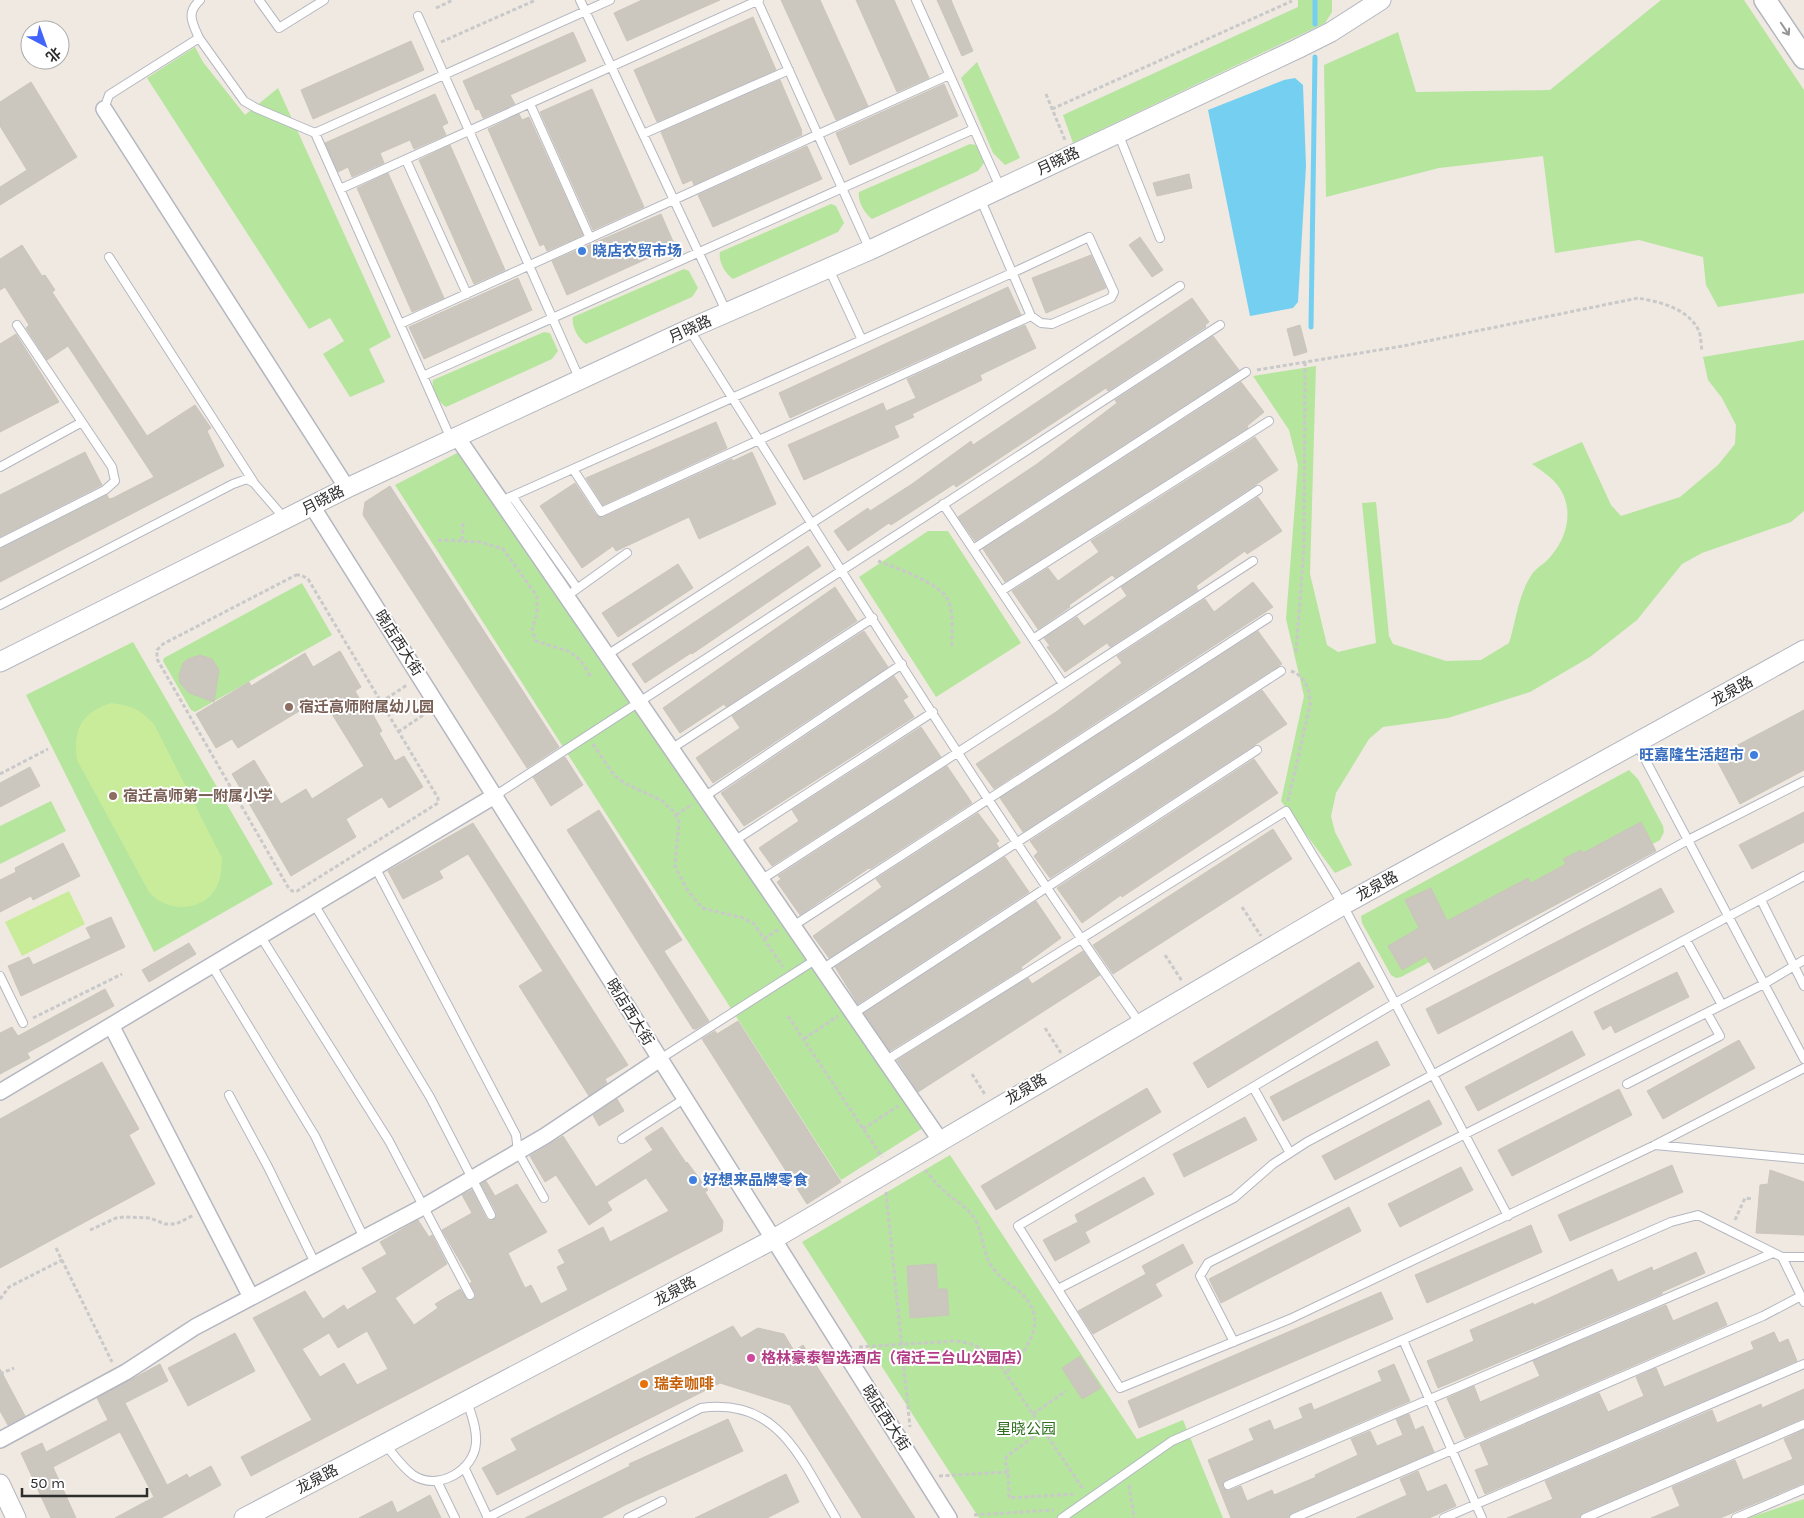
<svg xmlns="http://www.w3.org/2000/svg" width="1804" height="1518" viewBox="0 0 1804 1518" font-family="Karla,'Noto Sans SC',sans-serif">
	<rect width="100%" height="100%" fill="#efe9e1"/>
	<path fill="#b6e59e" d="M1298,0H1332V12L1325,23L1073,143L1063,115L1298,7Z
		M1661,0H1744L1804,90V293L1718,307L1706,285L1703,257L1639,240L1555,253L1543,156L1439,168L1326,197L1324,65L1398,32L1416,92L1550,90Z
		M195,47L203,62L245,115L278,88L391,337L369,349L385,382L350,397L323,354L344,341L330,318L309,329L147,78Z
		M977,62L1020,158L1005,165L993,153L961,78Z
		M970,144L976,145L984,163L978,171L872,219C865,214 857,201 859,192Z
		M831,204L836,206L844,223L838,232L733,279C725,274 718,261 720,252Z
		M684,269L689,271L698,288L692,297L586,344C578,339 571,326 573,317Z
		M544,332L550,333L558,351L552,359L446,407C438,402 431,389 433,380Z
		M1804,340V511L1791,522L1702,553L1682,564L1637,620L1590,657L1530,692L1448,718L1383,727L1369,739L1336,793L1331,816L1335,832L1352,865L1335,873L1281,801L1304,696L1286,619L1298,465L1289,430L1253,376L1316,366L1310,574L1327,645L1338,652L1376,643L1362,503L1376,502L1389,636L1393,644L1446,661L1481,660L1509,643C1516,621 1518,595 1532,574C1537,567 1546,563 1551,556C1570,534 1575,502 1553,480C1547,474 1539,469 1532,464L1582,442L1611,505L1621,516L1680,497L1718,465L1735,444L1736,425L1722,398L1708,380L1703,357Z
		M461,451L923,1128L841,1180L395,485Z
		M928,531H948L1021,643L936,697L859,577Z
		M302,583L332,635L195,712L191,710L163,661L164,658Z
		M133,642L273,884L154,952L26,695Z
		M1629,770L1638,779L1663,826L1664,832L1660,840L1401,977L1396,978L1391,975L1362,923L1361,916Z
		M51,801L66,831L0,864V826Z
		M950,1155L1137,1439L1183,1420L1223,1518H979L802,1242Z
		M1804,1499V1518H1748Z"/>
	<path fill="#c9ec9a" d="M111,703C131,705 141,710 154,724L222,858C222,869 221,879 216,888C202,913 166,912 149,892L77,760C73,729 81,713 111,703Z
		M69,891L85,924L22,956L5,922Z"/>
	<path fill="#75cff0" d="M1295,78L1303,85L1306,166L1298,302L1293,308L1250,316L1208,110L1284,80Z"/>
	<g fill="none" stroke-linecap="round" stroke-linejoin="round">
		<path stroke="#75cff0" stroke-width="5" d="M1315,24V0
			M1311,327L1315,57"/>
	</g>
	<path fill="#cbc7bf" stroke="#cbc5ba" fill-rule="evenodd" d="M642,0H720L627,41L614,13Z
		M781,0H820L868,106L836,120Z
		M856,0H894L929,78L897,92Z
		M937,0H951L973,51L962,56Z
		M753,17L776,70L657,122L634,70Z
		M573,32L586,61L510,95L515,104L483,118L479,109L476,110L463,81Z
		M411,41L424,70L313,119L301,90Z
		M780,80L802,131H801L802,135L694,185L692,180L683,184L661,132Z
		M31,82L77,157L0,205V187L27,170L0,126V102Z
		M944,84L958,116L850,165L836,133Z
		M592,89L644,207L593,230L540,112Z
		M435,94L448,123L442,126L446,135L414,149L410,140L380,153L384,163L352,177L348,167L338,172L325,143Z
		M519,114L522,120L529,117L583,235L547,251L544,244L540,246L488,129Z
		M450,145L505,270L474,284L419,160Z
		M807,146L822,179L713,227L698,195Z
		M388,173L444,298L412,312L357,188Z
		M1189,174L1192,188L1157,196L1153,183Z
		M661,214L675,246L567,295L552,261Z
		M1140,237L1163,270L1152,277L1129,245Z
		M22,245L42,276L45,275L55,290L52,292L147,436L195,405L211,428L207,431L224,466L0,582V549L107,495L109,499L113,498L154,477L68,346L47,360L26,328L29,325L5,287L0,290V259Z
		M1091,255L1106,288L1046,313L1032,278Z
		M518,278L532,310L424,359L409,327Z
		M1008,287L1021,315L790,418L779,393Z
		M1192,298L1209,322L1205,325L1206,327L1108,391L1106,388L956,487L954,484L891,525L889,523L848,551L834,531L868,508L870,511L912,484L971,441L973,445Z
		M1025,325L1036,348L980,375L982,380L912,414L914,417L894,426L899,437L804,480L788,445L883,403L886,411L916,398L907,379Z
		M1300,325L1307,352L1294,356L1287,329Z
		M16,334L59,402L0,432V344Z
		M1213,336L1239,370L975,541L958,517L1037,464L1117,403L1115,400Z
		M1241,382L1264,412L1247,426L1248,428L1005,582L983,549Z
		M716,422L727,448L603,505L586,478Z
		M1255,437L1278,470L1115,578L1112,575L1069,605L1070,607L1038,629L1012,591L1048,568L1058,581L1099,552L1091,541Z
		M85,452L102,485L0,537V495Z
		M752,452L776,504L699,539L689,517L616,551L613,546L582,568L540,506L575,483L596,515L603,517L732,459L733,461Z
		M390,486L559,747L527,768L363,515L365,502Z
		M1258,497L1282,531L1247,554L1245,551L1196,586L1198,590L1110,647L1107,643L1065,672L1047,647L1050,646L1044,638L1077,617L1084,626L1127,596L1121,587Z
		M808,546L821,566L692,654L691,653L645,683L632,664Z
		M678,564L693,588L618,637L602,613Z
		M1253,582L1273,607L994,789L976,764L1056,712L1122,663L1117,656L1205,599L1214,612Z
		M835,587L857,621L726,707L724,704L680,733L663,708Z
		M864,631L888,667L713,783L696,758L740,728L732,716Z
		M1258,631L1282,664L1023,832L1000,798Z
		M340,651L361,687L355,691L369,715L372,713L382,731L379,733L395,761L404,756L423,787L389,808L382,797L346,819L356,837L291,876L232,774L254,760L281,804L306,789L312,799L364,766L327,706L316,712L311,704L238,748L232,739L216,748L196,714L249,682L251,686L305,653L313,667Z
		M200,655L212,659L219,670L214,702L189,693L180,683L179,676L183,663L188,659Z
		M894,676L908,697L903,700L914,717L744,826L721,793Z
		M1262,690L1287,724L1050,878L1034,856L1038,852L1030,841Z
		M1804,710V770L1740,804L1715,757Z
		M921,727L941,757L772,866L759,848L799,821L792,810Z
		M565,757L583,785L551,806L533,777Z
		M1254,759L1278,793L1122,897L1121,895L1082,923L1057,888Z
		M947,766L972,803L870,869L869,868L800,915L777,882L781,879L778,876Z
		M30,767L40,786L0,807V783Z
		M599,810L682,940L664,951L709,1021L696,1029H693L567,830Z
		M1804,812V842L1752,869L1739,845Z
		M978,813L999,841L996,843L999,848L829,958L813,936L882,887L876,879Z
		M1641,822L1656,851L1434,970L1426,956L1402,970L1388,946L1419,928L1405,900L1431,888L1447,921L1528,878L1531,883L1566,864L1563,859L1581,850L1583,853Z
		M473,823L628,1065L605,1079L607,1083L589,1096L519,986L543,971L468,854L439,871L443,878L403,899L388,871Z
		M1273,829L1292,859L1113,974L1093,945Z
		M63,843L80,876L33,900L31,896L0,912V880L16,872L15,868Z
		M1005,857L1029,892L858,1004L835,967Z
		M1661,888L1674,912L1438,1034L1426,1009Z
		M1036,901L1061,938L1021,967L1022,969L890,1051L864,1013Z
		M111,917L125,947L21,996L8,966L29,957L33,965L91,938L86,928Z
		M189,943L196,954L149,982L142,970Z
		M1083,951L1100,975L918,1092L897,1060L1028,978L1032,984Z
		M1359,962L1374,987L1208,1088L1193,1063Z
		M1677,972L1689,997L1615,1033L1611,1025L1603,1030L1594,1012Z
		M105,989L114,1006L27,1053L30,1058L0,1074V1033L12,1027L18,1036Z
		M738,1021L841,1182L807,1204L702,1039L715,1031L717,1034Z
		M1572,1031L1585,1055L1478,1111L1465,1087Z
		M1739,1040L1755,1068L1663,1119L1647,1091Z
		M1377,1041L1390,1065L1283,1121L1270,1097Z
		M102,1062L139,1129L129,1135L155,1184L0,1268V1119Z
		M1147,1088L1161,1112L996,1210L981,1186Z
		M1619,1089L1632,1115L1512,1176L1498,1150Z
		M617,1099L624,1111L599,1126L593,1115Z
		M1429,1100L1442,1124L1335,1180L1322,1156Z
		M1245,1117L1257,1140L1184,1177L1173,1154Z
		M662,1127L686,1163L687,1162L708,1190L705,1192L723,1221L722,1231L251,1476L241,1457L312,1420L253,1318L305,1291L323,1319L344,1305L347,1310L377,1292L362,1268L387,1254L380,1242L418,1220L429,1237L432,1235L447,1264L395,1298L414,1325L438,1308L435,1304L460,1289L467,1299L473,1300L476,1295L470,1283L472,1282L442,1230L472,1213L462,1195L472,1190L486,1218L490,1221L495,1218L496,1212L481,1184L486,1181L495,1196L517,1184L547,1232L508,1253L525,1288L531,1285L541,1304L568,1290L557,1267L565,1263L558,1250L603,1227L610,1242L669,1211L646,1178L607,1202L612,1210L589,1225L556,1175L545,1182L530,1156L563,1136L596,1187L653,1150L645,1138ZM367,1331L388,1369L357,1385L344,1363L320,1377L302,1349L329,1333L338,1348Z
		M1672,1165L1683,1192L1570,1241L1558,1215Z
		M1461,1167L1473,1190L1400,1227L1388,1204Z
		M1770,1170L1804,1182V1235L1756,1233L1760,1185L1768,1184Z
		M1144,1177L1154,1194L1085,1232L1090,1242L1055,1261L1043,1240L1078,1222L1075,1215Z
		M1349,1207L1361,1231L1221,1303L1209,1279Z
		M1531,1225L1542,1252L1427,1303L1415,1275Z
		M1183,1244L1193,1263L1155,1284L1162,1296L1093,1334L1078,1311L1146,1274L1142,1266Z
		M1696,1252L1705,1273L1662,1292V1294L1438,1388L1427,1361L1474,1341L1470,1330L1533,1303L1534,1305L1612,1269L1618,1282L1652,1267L1653,1271Z
		M936,1264L938,1289H947L949,1315L910,1318L907,1266Z
		M1381,1292L1393,1319L1139,1428L1128,1401Z
		M1717,1302L1727,1325L1465,1438L1447,1398L1474,1386L1480,1402L1540,1376L1533,1361L1666,1305L1673,1321Z
		M733,1326L741,1338L758,1328L784,1334L794,1351L803,1345L915,1518H862L790,1405L720,1383L497,1495L482,1468L517,1450L511,1439Z
		M1774,1332L1779,1343L1788,1339L1797,1361L1485,1494L1475,1470L1489,1465L1480,1444L1599,1393L1608,1412L1644,1396L1636,1377L1656,1368L1664,1387L1754,1349L1751,1342Z
		M235,1333L255,1371L188,1406L168,1368Z
		M1080,1356L1101,1388L1082,1399L1062,1368Z
		M160,1364L168,1381L125,1403L167,1485L187,1474L189,1478L211,1466L221,1485L161,1518H115L154,1497L120,1432L53,1467L76,1518H51L21,1453L42,1443L46,1452L108,1420L97,1398Z
		M1394,1364L1410,1401L1226,1480L1223,1484V1488L1228,1491L1241,1486L1247,1501L1272,1490L1274,1495L1316,1477L1315,1475L1358,1455L1351,1439L1370,1431L1377,1446L1403,1435L1396,1419L1409,1414L1415,1430L1423,1426L1434,1452L1292,1513L1288,1518H1231L1208,1460L1254,1440L1249,1429L1270,1420L1274,1430L1303,1418L1299,1408L1311,1403L1314,1410L1382,1381L1378,1371Z
		M0,1369L25,1416L8,1425L0,1411Z
		M1804,1389V1418L1583,1513L1579,1518H1507L1553,1499L1545,1481L1712,1410L1717,1423L1761,1404L1762,1408Z
		M728,1419L743,1451L625,1505L601,1518H525L630,1466L629,1464Z
		M1804,1430V1483L1720,1518H1651L1680,1506L1672,1487L1735,1460L1743,1480L1793,1459L1784,1439Z
		M1418,1471L1427,1492L1446,1484L1456,1506L1429,1518H1356L1407,1495L1400,1479Z
		M786,1474L799,1502L767,1518H695Z
		M430,1495L441,1518H359L392,1501L397,1513Z"/>
	<g fill="none" stroke-linecap="round" stroke-linejoin="round">
		<defs>
			<path id="service" d="M259,0L279,28L324,0
				M580,0L727,313
				M757,0L870,250
				M916,0L1000,187
				M418,16L580,380
				M199,38L244,101L256,108L315,133
				M530,104L590,238
				M104,109L109,95L199,38C192,22 186,13 200,0
				M1118,133L1160,238
				M643,134L789,70
				M406,160L467,294
				M340,189L759,0
				M109,257L253,481
				M829,269L862,340
				M400,324L949,75
				M689,329C836,562 981,797 1139,1022
				M423,376L974,129
				M451,439L315,133L610,0
				M0,467L82,422
				M573,469L601,512L1031,316
				M512,496L577,588
				M501,501L1012,273L1089,237L1114,292L1111,298L1052,324L1041,323L1031,316L980,198
				M943,504L1063,684
				M0,543L105,490L115,481L112,467L17,325
				M973,549L1246,372
				M574,591L627,553
				M1001,591L1269,421
				M0,605L233,484L247,479L254,483L285,519
				M1033,639L1258,490
				M607,655L1180,286
				M1637,744L1804,1059
				M671,749L873,618
				M1804,781L1688,840L1395,1003L1018,1226L1120,1388L1290,1319L1655,1145L1804,1068
				M496,795L1220,325
				M704,797L902,664
				M734,841L933,712
				M375,867L516,1135L518,1152L544,1198
				M761,880L1253,561
				M1761,900L1804,986
				M314,904L430,1097L491,1215
				M793,926L1268,618
				M261,937L389,1141L470,1295
				M1686,940L1722,1005
				M212,966L315,1136L364,1238
				M822,969L1281,671
				M0,976L23,1023
				M853,1014L1257,750
				M660,1059L815,960
				M885,1061L1286,811L1343,905L1508,1216
				M1627,1084L1720,1036L1707,1013
				M1253,1087L1290,1153
				M229,1095L268,1167L315,1263
				M622,1139L684,1099
				M1655,1145L1804,1159
				M1782,1257L1804,1302
				M1058,1289L1234,1198L1273,1164L1307,1142L1804,876
				M1403,1340L1482,1518
				M1234,1342L1200,1276L1208,1263L1764,984L1804,960
				M385,1444C394,1455 402,1467 413,1475C438,1492 475,1470 476,1442C477,1428 471,1414 467,1401
				M464,1467L488,1518
				M437,1481L455,1518
				M1228,1485L1773,1253
				M487,1518L701,1408C780,1397 802,1462 836,1518
				M628,1518L662,1501
				M1062,1518L1172,1441L1671,1222L1698,1215L1782,1257H1804
				M1294,1518L1763,1316L1801,1296
				M1444,1518L1804,1364
				M1585,1518L1804,1424
				M1736,1518L1804,1489"/>
			<path id="minor" d="M104,109L347,488
				M457,437L940,1140
				M312,506C526,842 735,1182 949,1518
				M112,1027L251,1297
				M0,1092L496,795
				M0,1440L126,1372L195,1327L423,1207L545,1136L660,1059"/>
			<path id="tertiary" d="M0,662L347,488L689,329L870,250L1297,49L1331,32L1381,0
				M0,1484L16,1518
				M244,1518L772,1240L1343,905L1804,650"/>
			<path id="secondary" d="M1765,0L1804,58"/>
		</defs>
		<use href="#service" stroke="#b4b7c1" stroke-width="10"/>
		<use href="#minor" stroke="#b4b7c1" stroke-width="18"/>
		<use href="#tertiary" stroke="#b4b7c1" stroke-width="21"/>
		<use href="#secondary" stroke="#b4b7c1" stroke-width="24"/>
		<path stroke="#c9c9c9" stroke-width="3" stroke-dasharray="4 2.5" stroke-linecap="butt" d="M436,8L453,0
			M441,42L536,0
			M1046,94L1065,140
			M1052,109L1292,1
			M1257,370L1403,346L1638,298C1660,302 1688,308 1699,331C1701,336 1701,345 1702,351
			M438,540L480,542L503,549L537,596V613L532,630L536,641C566,652 576,647 591,678
			M462,540L463,523
			M878,561C894,567 942,584 948,600C954,613 951,634 952,647
			M296,575H301L308,579L438,798V803L297,891H292L288,887L157,659V650L163,644Z
			M1296,652L1304,547L1305,362
			M381,702L407,685
			M398,732L425,714
			M593,744L613,774L624,783L661,800L673,811L679,821L675,866L688,891L702,908L743,918L754,924L783,967
			M0,774L48,749
			M1288,801L1310,706C1310,691 1307,677 1291,671
			M676,815L693,804
			M1242,907L1261,936
			M764,939L779,929
			M1165,955L1182,981
			M788,1016L882,1157
			M33,1018L122,974
			M1045,1028L1061,1053
			M804,1039L838,1016
			M972,1074L986,1096
			M863,1129L898,1106
			M925,1170C931,1176 936,1184 943,1190C952,1199 965,1205 972,1215C984,1230 981,1252 993,1268C1001,1280 1015,1286 1024,1296C1049,1324 1025,1351 1006,1373
			M886,1192L910,1427
			M1735,1220L1745,1198L1753,1199
			M90,1230L116,1218L124,1217L150,1218L165,1224H176L194,1215
			M56,1248L112,1362
			M0,1299L9,1287L62,1260
			M859,1347L955,1341C977,1343 984,1350 1000,1365L1083,1489
			M0,1374L14,1368
			M1033,1414L1066,1391
			M1008,1472L1005,1461L1007,1456L1043,1430
			M939,1476L1008,1472L1009,1498L1076,1494
			M1129,1485L1134,1518
			M974,1515L1054,1510"/>
		<use href="#service" stroke="#fff" stroke-width="8"/>
		<use href="#minor" stroke="#fff" stroke-width="15"/>
		<use href="#tertiary" stroke="#fff" stroke-width="19"/>
		<use href="#secondary" stroke="#fff" stroke-width="21"/>
	</g>
	<defs><path id="oneway-shaft" d="M-6 0H5M1.5-3L5.5 0L1.5 3" fill="none" stroke-width="1.6" stroke-linecap="round" stroke-linejoin="round" transform="scale(1.25)"/></defs>
	<use stroke="#969696" href="#oneway-shaft" transform="translate(1785 29) rotate(56)"/>
	<g fill="#3f7fe0" stroke="#fff" stroke-width="2">
		<circle cx="582" cy="251" r="5"/>
		<circle cx="1754" cy="755" r="5"/>
		<circle cx="693" cy="1180" r="5"/>
	</g>
	<g fill="#8d6e63" stroke="#fff" stroke-width="2">
		<circle cx="289" cy="707" r="5"/>
		<circle cx="113" cy="796" r="5"/>
	</g>
	<circle fill="#d1479c" stroke="#fff" stroke-width="2" cx="751" cy="1358" r="5"/>
	<circle fill="#e8710a" stroke="#fff" stroke-width="2" cx="644" cy="1384" r="5"/>
	<g text-anchor="middle" dominant-baseline="central" stroke-width="4" stroke-linejoin="round" paint-order="stroke">
		<g font-size="15" fill="#2e2e2e" stroke="#fff">
			<text transform="translate(1058 161) rotate(-25)">月晓路</text>
			<text transform="translate(690 329) rotate(-24)">月晓路</text>
			<text transform="translate(323 500) rotate(-27)">月晓路</text>
			<text transform="translate(399 643) rotate(57)">晓店西大街</text>
			<text transform="translate(1732 691) rotate(-29)">龙泉路</text>
			<text transform="translate(1377 886) rotate(-29)">龙泉路</text>
			<text transform="translate(630 1012) rotate(58)">晓店西大街</text>
			<text transform="translate(1026 1089) rotate(-31)">龙泉路</text>
			<text transform="translate(675 1291) rotate(-28)">龙泉路</text>
			<text transform="translate(886 1418) rotate(57)">晓店西大街</text>
			<text transform="translate(317 1479) rotate(-28)">龙泉路</text>
		</g>
		<g font-size="15" font-weight="bold" fill="#366cbe" stroke="#fff" text-anchor="start">
			<text x="592" y="251">晓店农贸市场</text>
			<text x="1744" y="755" text-anchor="end">旺嘉隆生活超市</text>
			<text x="703" y="1180">好想来品牌零食</text>
		</g>
		<g font-size="15" font-weight="bold" fill="#785e54" stroke="#fff" text-anchor="start">
			<text x="299" y="707">宿迁高师附属幼儿园</text>
			<text x="123" y="796">宿迁高师第一附属小学</text>
		</g>
		<g font-size="15" font-weight="bold" fill="#b23c85" stroke="#fff" text-anchor="start">
			<text x="761" y="1358">格林豪泰智选酒店（宿迁三台山公园店）</text>
		</g>
		<g font-size="15" font-weight="bold" fill="#c56008" stroke="#fff" text-anchor="start">
			<text x="654" y="1384">瑞幸咖啡</text>
		</g>
		<g font-size="15" fill="#2c6e1b" stroke="#fff">
			<text x="1026" y="1429">星晓公园</text>
		</g>
	</g>
	<g transform="translate(45 45) rotate(139)"><circle r="24" fill="#ffffff" stroke="#ababab"/>
	<path d="M0-4L9 19L0 12L-9 19Z" fill="#4264fb"/>
	<text y="-8" font-size="14" font-weight="bold" text-anchor="middle" fill="#2e2e2e">北</text>
	</g>
	<path d="M22 1488v8h125v-8" fill="none" stroke="#2e2e2e" stroke-width="2.5"/>
	<text x="30" y="1488" font-size="15" fill="#2e2e2e" stroke="#ffffff" stroke-width="4" paint-order="stroke">50 m</text>
</svg>
